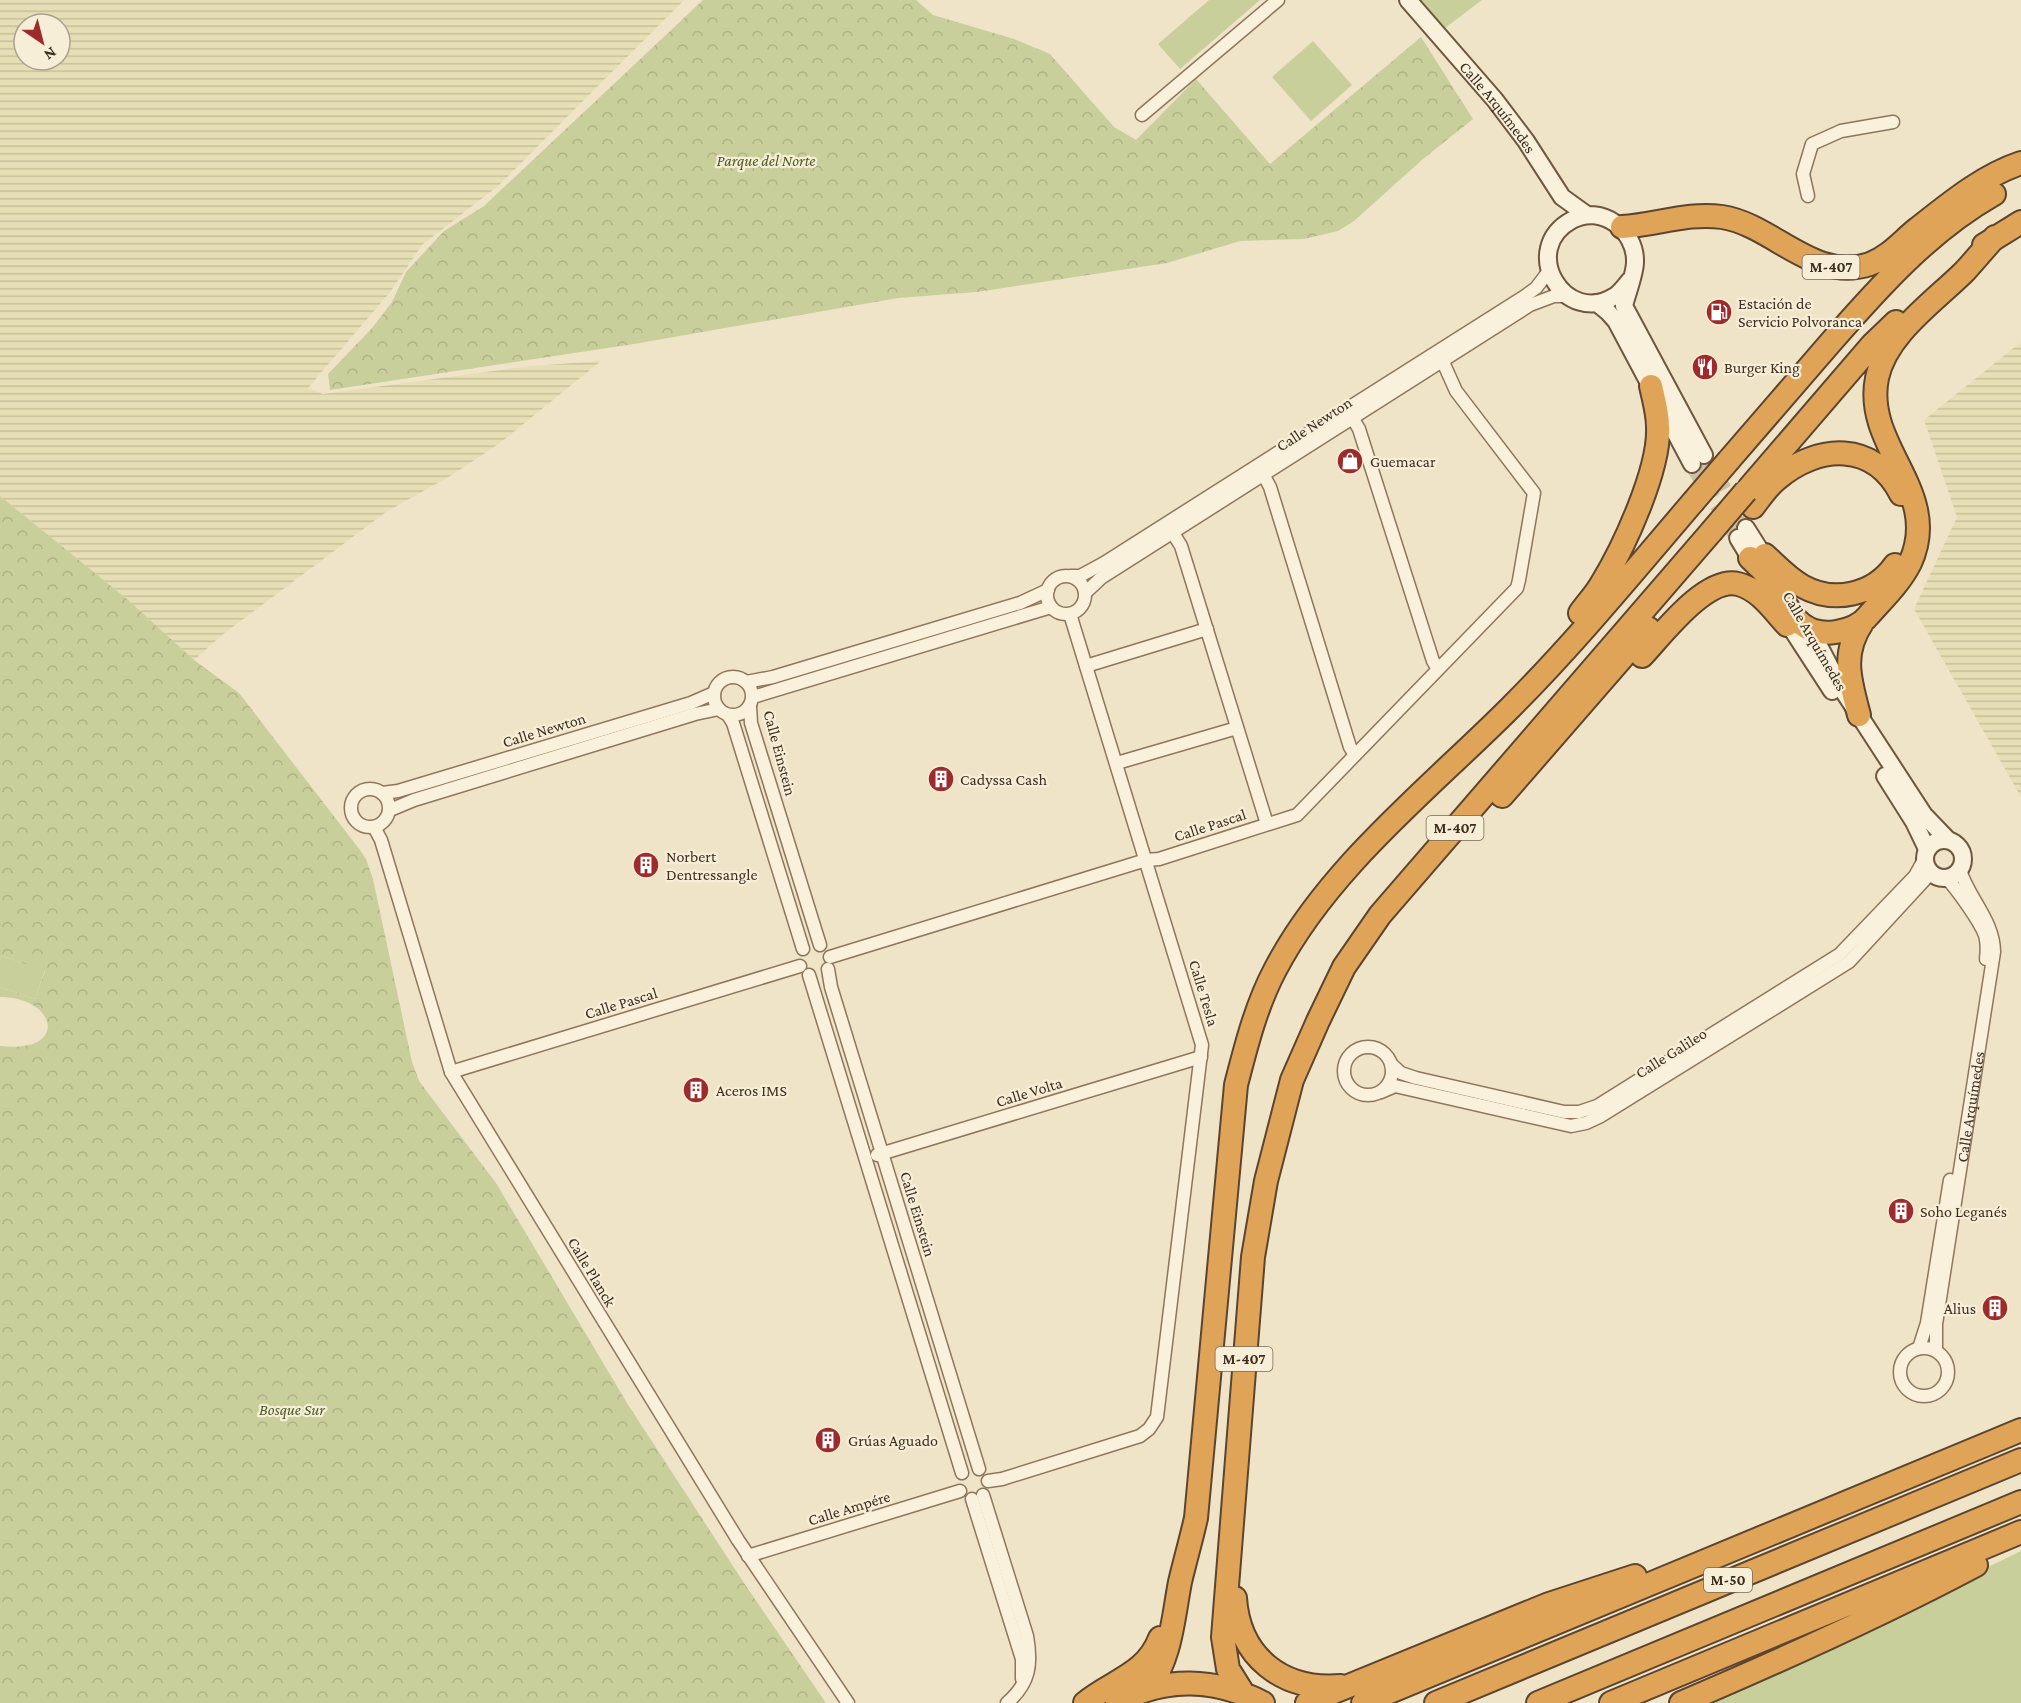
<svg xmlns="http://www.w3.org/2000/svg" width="2021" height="1703" viewBox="0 0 2021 1703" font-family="'Crimson Pro',serif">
	<defs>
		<pattern id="farmland-rules" width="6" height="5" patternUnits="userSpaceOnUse" patternTransform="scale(1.5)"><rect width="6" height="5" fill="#e6deb5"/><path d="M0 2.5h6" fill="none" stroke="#c6bf9b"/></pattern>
		<pattern id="forest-crowns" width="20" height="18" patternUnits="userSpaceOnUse" patternTransform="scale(1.5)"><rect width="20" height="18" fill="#c9cf9b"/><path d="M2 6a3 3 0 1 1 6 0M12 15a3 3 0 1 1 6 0" fill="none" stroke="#aeb285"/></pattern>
	</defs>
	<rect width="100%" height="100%" fill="#f0e4c8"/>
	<path fill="url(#farmland-rules)" fill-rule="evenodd" d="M0,0H684L498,186L422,245L391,291L308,388L323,394L531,366L601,361L500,443L452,475L386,512L222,635L194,660L127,599L0,496ZM24,24H60V60H24Z
		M2021,342V797L1914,609L1957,517L1924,420Z"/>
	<path fill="#c9cf9b" d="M1209,0H1260L1180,69L1158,44Z
		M1421,0H1482L1445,28Z
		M1313,41L1352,85L1311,121L1272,77Z
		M2,956L45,970L35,999L0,987V963Z
		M2021,1551V1703H1703L1761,1677Z"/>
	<path fill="url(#forest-crowns)" d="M703,0H916L933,15L1014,39L1050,54L1114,127L1136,140L1196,79L1270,164L1421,37L1473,119L1423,159L1354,221L1338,231L1304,239L1240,241L1167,263L977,292L898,298L634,344L330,390L328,374L373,327L392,302L406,272L444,231L484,206Z
		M0,496L127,599L194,660L239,693L360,850L366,859L373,879L412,1062L419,1081L496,1183L627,1403L744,1583L826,1703H0V1046C70,1054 57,997 0,997V987L35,999L45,971L3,956L0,963Z"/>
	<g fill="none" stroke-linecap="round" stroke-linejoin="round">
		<path stroke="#ccc0a6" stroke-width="16" stroke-dasharray="16 8" stroke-linecap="butt" d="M1704,455L1746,528
			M1692,464L1738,538"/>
		<defs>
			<g id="street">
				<path d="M1142,115L1278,0"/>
				<path d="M1808,196L1803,174L1812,144L1841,131L1893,122"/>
				<path d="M1353,419L1359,429L1433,661L1438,669"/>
				<path d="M1264,476L1270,487L1350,747L1355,755"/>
				<path d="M1173,533L1181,546L1267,824"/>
				<path d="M1071,576H1080L1104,563L1525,296L1536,288L1549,271"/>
				<circle cx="1066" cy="595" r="19"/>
				<path d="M1085,593L1101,578L1530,305L1554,296H1567"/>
				<path d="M1086,666L1207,629"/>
				<circle cx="733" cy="696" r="19"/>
				<path d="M746,682L773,677L1020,603L1048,590"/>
				<path d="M753,697L1051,607"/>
				<path d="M750,706L751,723L820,945"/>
				<path d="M728,715L733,723L803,949"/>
				<path d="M1117,763L1237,728"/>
				<circle cx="370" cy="808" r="19"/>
				<path d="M382,793L398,791L691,703L714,693"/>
				<path d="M390,810L414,800L695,714L719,709"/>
				<path d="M374,827L381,840L451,1072L738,1540L848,1703"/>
				<path d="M1947,879C1957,889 1980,922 1985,935C1987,942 1987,951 1986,959"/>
				<path d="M830,957L1146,860L1159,859L1297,815L1517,588L1519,580L1534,493L1456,391L1443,362"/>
				<path d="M828,969L831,987L979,1469"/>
				<path d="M809,975L962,1473"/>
				<circle cx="1368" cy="1071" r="24"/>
				<path d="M1391,1064L1401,1073L1416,1078L1564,1112H1579L1597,1106L1840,954L1915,876L1925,858"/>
				<path d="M451,1072L800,966"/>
				<path d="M1381,1092L1395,1086L1571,1126L1586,1123L1601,1116L1849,962L1931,873"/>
				<path d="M877,1155L1201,1057"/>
				<circle cx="1924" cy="1372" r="24"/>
				<path d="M1919,1348L1927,1323L1950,1180"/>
				<path id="s1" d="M1936,1350V1324L1994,952C1994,921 1969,899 1960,870"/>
				<path d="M988,1481L1002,1479L1140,1436L1149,1429L1157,1417L1202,1045L1070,614"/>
				<path d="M983,1495L1027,1636C1032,1664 1030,1683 1007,1703"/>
				<path d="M972,1499L1022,1659V1679"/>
				<path d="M748,1556L960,1491"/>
			</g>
			<g id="secondary">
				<path id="s2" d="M1408,0L1495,100L1526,141L1562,197L1587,215"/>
				<path d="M1630,280C1626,285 1620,293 1615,296C1565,328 1518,249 1572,220C1601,204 1636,230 1635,262C1635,274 1627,293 1624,306L1704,455"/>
				<path d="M1597,303L1608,312L1616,321L1692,464"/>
				<path d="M1746,528L1770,566"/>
				<path d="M1738,538L1756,568"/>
				<path d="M1782,614L1832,691"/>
				<path d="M1808,625L1840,686L1924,815L1948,840"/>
				<path d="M1885,776L1914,822L1927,849"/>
				<circle cx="1944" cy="859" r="19"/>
			</g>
			<path id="highway" d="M1622,227C1656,225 1688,212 1722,217C1774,225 1813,283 1870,264C1889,257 1902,241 1917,229C1949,204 1982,176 2021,163
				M1984,245L2021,222
				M1729,460C1763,421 1797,381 1831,342C1879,287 1929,231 1994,194
				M1749,488L1872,345L1896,322
				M1753,507C1760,498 1768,486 1777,479C1818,444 1874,441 1901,494
				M1765,555C1777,566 1788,578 1802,586C1834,604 1874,595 1895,565
				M1750,558C1757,565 1766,572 1771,581C1789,607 1797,638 1836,632C1848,630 1860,626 1868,616C1882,600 1900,583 1910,563C1943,492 1863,447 1877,378C1886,334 1935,301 1965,271C1975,260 1985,248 1995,237
				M1580,613C1587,603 1596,594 1602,583C1624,547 1660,469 1658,427C1658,413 1654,400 1651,386
				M1642,656C1662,635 1706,576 1738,584C1759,589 1773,610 1787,625
				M1859,715C1850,681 1841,654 1862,623
				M1502,796L1648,628
				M1235,1598C1239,1657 1282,1691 1341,1686
				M1148,1689C1171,1658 1173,1619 1180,1582C1185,1561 1191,1540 1196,1518L1236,1085C1246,1046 1256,1006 1275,970C1328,868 1429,789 1510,708C1575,643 1633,572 1693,502
				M1243,1693L1228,1669L1223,1637L1253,1257L1266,1181L1292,1080L1318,1021L1344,967L1380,915L1711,532
				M1085,1703C1113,1680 1146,1675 1160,1638
				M1117,1703C1164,1676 1216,1678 1263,1703
				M1307,1703L1549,1604L1635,1576
				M1363,1703L2021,1430
				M1436,1703L2021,1460
				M1538,1703L2021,1502
				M1611,1703L2021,1532
				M1681,1703C1782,1660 1880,1616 1976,1565"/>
		</defs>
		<use href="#street" stroke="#8d765c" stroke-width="15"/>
		<use href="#secondary" stroke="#6f573f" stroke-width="20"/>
		<use href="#highway" stroke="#5b4430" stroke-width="26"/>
		<use href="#street" stroke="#faf1dc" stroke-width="12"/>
		<use href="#secondary" stroke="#faf1dc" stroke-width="16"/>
		<use href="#highway" stroke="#e0a458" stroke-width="22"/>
		<defs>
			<path id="highway-bridge" d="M1693,502L1729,460
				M1711,532L1746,491"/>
		</defs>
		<use href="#highway-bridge" stroke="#5b4430" stroke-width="26" stroke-linecap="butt"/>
		<use href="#highway-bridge" stroke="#e0a458" stroke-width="22"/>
	</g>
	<defs>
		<symbol id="fuel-disc" viewBox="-11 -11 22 22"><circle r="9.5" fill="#9e2a2b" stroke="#f7eed8"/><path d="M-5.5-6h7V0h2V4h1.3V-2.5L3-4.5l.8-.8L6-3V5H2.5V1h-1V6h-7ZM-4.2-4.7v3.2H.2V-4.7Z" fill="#fff"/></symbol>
		<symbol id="restaurant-disc" viewBox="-11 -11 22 22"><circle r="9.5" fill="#9e2a2b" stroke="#f7eed8"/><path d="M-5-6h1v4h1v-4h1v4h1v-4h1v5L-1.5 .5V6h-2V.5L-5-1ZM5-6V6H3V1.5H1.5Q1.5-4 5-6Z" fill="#fff"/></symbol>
		<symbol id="shop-disc" viewBox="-11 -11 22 22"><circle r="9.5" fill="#9e2a2b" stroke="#f7eed8"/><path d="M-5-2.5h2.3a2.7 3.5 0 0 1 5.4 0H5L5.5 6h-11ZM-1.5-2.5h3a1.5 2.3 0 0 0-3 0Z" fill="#fff"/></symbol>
		<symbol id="building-disc" viewBox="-11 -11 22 22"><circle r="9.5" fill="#9e2a2b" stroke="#f7eed8"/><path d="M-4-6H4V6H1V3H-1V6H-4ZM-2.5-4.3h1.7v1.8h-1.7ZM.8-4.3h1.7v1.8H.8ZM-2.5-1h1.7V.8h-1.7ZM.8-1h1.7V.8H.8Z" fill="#fff"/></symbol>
	</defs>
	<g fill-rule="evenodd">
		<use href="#fuel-disc" x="1704" y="297" width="30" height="30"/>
		<use href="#restaurant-disc" x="1690" y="352" width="30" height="30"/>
		<use href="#shop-disc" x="1335" y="446" width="30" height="30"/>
		<use href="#building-disc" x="926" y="764" width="30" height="30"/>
		<use href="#building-disc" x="631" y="850" width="30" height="30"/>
		<use href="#building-disc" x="681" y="1075" width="30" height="30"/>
		<use href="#building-disc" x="1886" y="1196" width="30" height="30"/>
		<use href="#building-disc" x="1980" y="1293" width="30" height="30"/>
		<use href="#building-disc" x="813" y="1425" width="30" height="30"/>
	</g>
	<g text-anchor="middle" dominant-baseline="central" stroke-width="4.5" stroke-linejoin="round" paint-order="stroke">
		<g fill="#f7eed8" stroke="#756857" stroke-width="1.5">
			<rect x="1802.5" y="255" width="57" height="24" rx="4.5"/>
			<rect x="1426.5" y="816" width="57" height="24" rx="4.5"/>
			<rect x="1215.5" y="1347" width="57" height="24" rx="4.5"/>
			<rect x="1704" y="1568" width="48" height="24" rx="4.5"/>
		</g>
		<g font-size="15" font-weight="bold" fill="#3d2e20">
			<text x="1831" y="267">M-407</text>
			<text x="1455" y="828">M-407</text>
			<text x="1244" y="1359">M-407</text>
			<text x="1728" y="1580">M-50</text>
		</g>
		<g font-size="16" fill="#3d2e20" stroke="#f7eed8">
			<text stroke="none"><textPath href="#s2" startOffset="140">Calle Arquímedes</textPath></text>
			<text transform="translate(1314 424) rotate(-33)">Calle Newton</text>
			<text transform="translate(1815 641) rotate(60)">Calle Arquímedes</text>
			<text transform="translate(544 730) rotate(-17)">Calle Newton</text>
			<text transform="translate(780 753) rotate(75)">Calle Einstein</text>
			<text transform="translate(1210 825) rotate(-18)">Calle Pascal</text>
			<text transform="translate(1204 993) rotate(73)">Calle Tesla</text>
			<text transform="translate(621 1003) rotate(-17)">Calle Pascal</text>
			<text transform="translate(1671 1053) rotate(-32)">Calle Galileo</text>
			<text transform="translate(1029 1092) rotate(-17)">Calle Volta</text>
			<text stroke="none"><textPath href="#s1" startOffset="246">Calle Arquímedes</textPath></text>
			<text transform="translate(918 1214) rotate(73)">Calle Einstein</text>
			<text transform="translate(592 1272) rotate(59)">Calle Planck</text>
			<text transform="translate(849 1508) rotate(-17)">Calle Ampére</text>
		</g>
		<g font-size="16" font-style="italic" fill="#4d5a26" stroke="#f7eed8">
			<text x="766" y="160">Parque del Norte</text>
			<text x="292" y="1409">Bosque Sur</text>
		</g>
		<g font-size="16" fill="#3d2e20" stroke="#f7eed8" text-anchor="start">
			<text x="1738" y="303">Estación de<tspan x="1738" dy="18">Servicio Polvoranca</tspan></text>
			<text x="1724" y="367">Burger King</text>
			<text x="1370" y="461">Guemacar</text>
			<text x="960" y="779">Cadyssa Cash</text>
			<text x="666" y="856">Norbert<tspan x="666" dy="18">Dentressangle</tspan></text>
			<text x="716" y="1090">Aceros IMS</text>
			<text x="1920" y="1211">Soho Leganés</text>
			<text x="1976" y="1308" text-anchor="end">Alius</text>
			<text x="848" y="1440">Grúas Aguado</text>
		</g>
	</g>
	<g transform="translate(42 42) rotate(145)"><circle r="28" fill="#f7eed8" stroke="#ada18e" stroke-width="1.5"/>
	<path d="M0-4.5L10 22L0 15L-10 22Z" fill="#9e2a2b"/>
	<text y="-9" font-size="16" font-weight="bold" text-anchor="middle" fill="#3d2e20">N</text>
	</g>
</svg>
